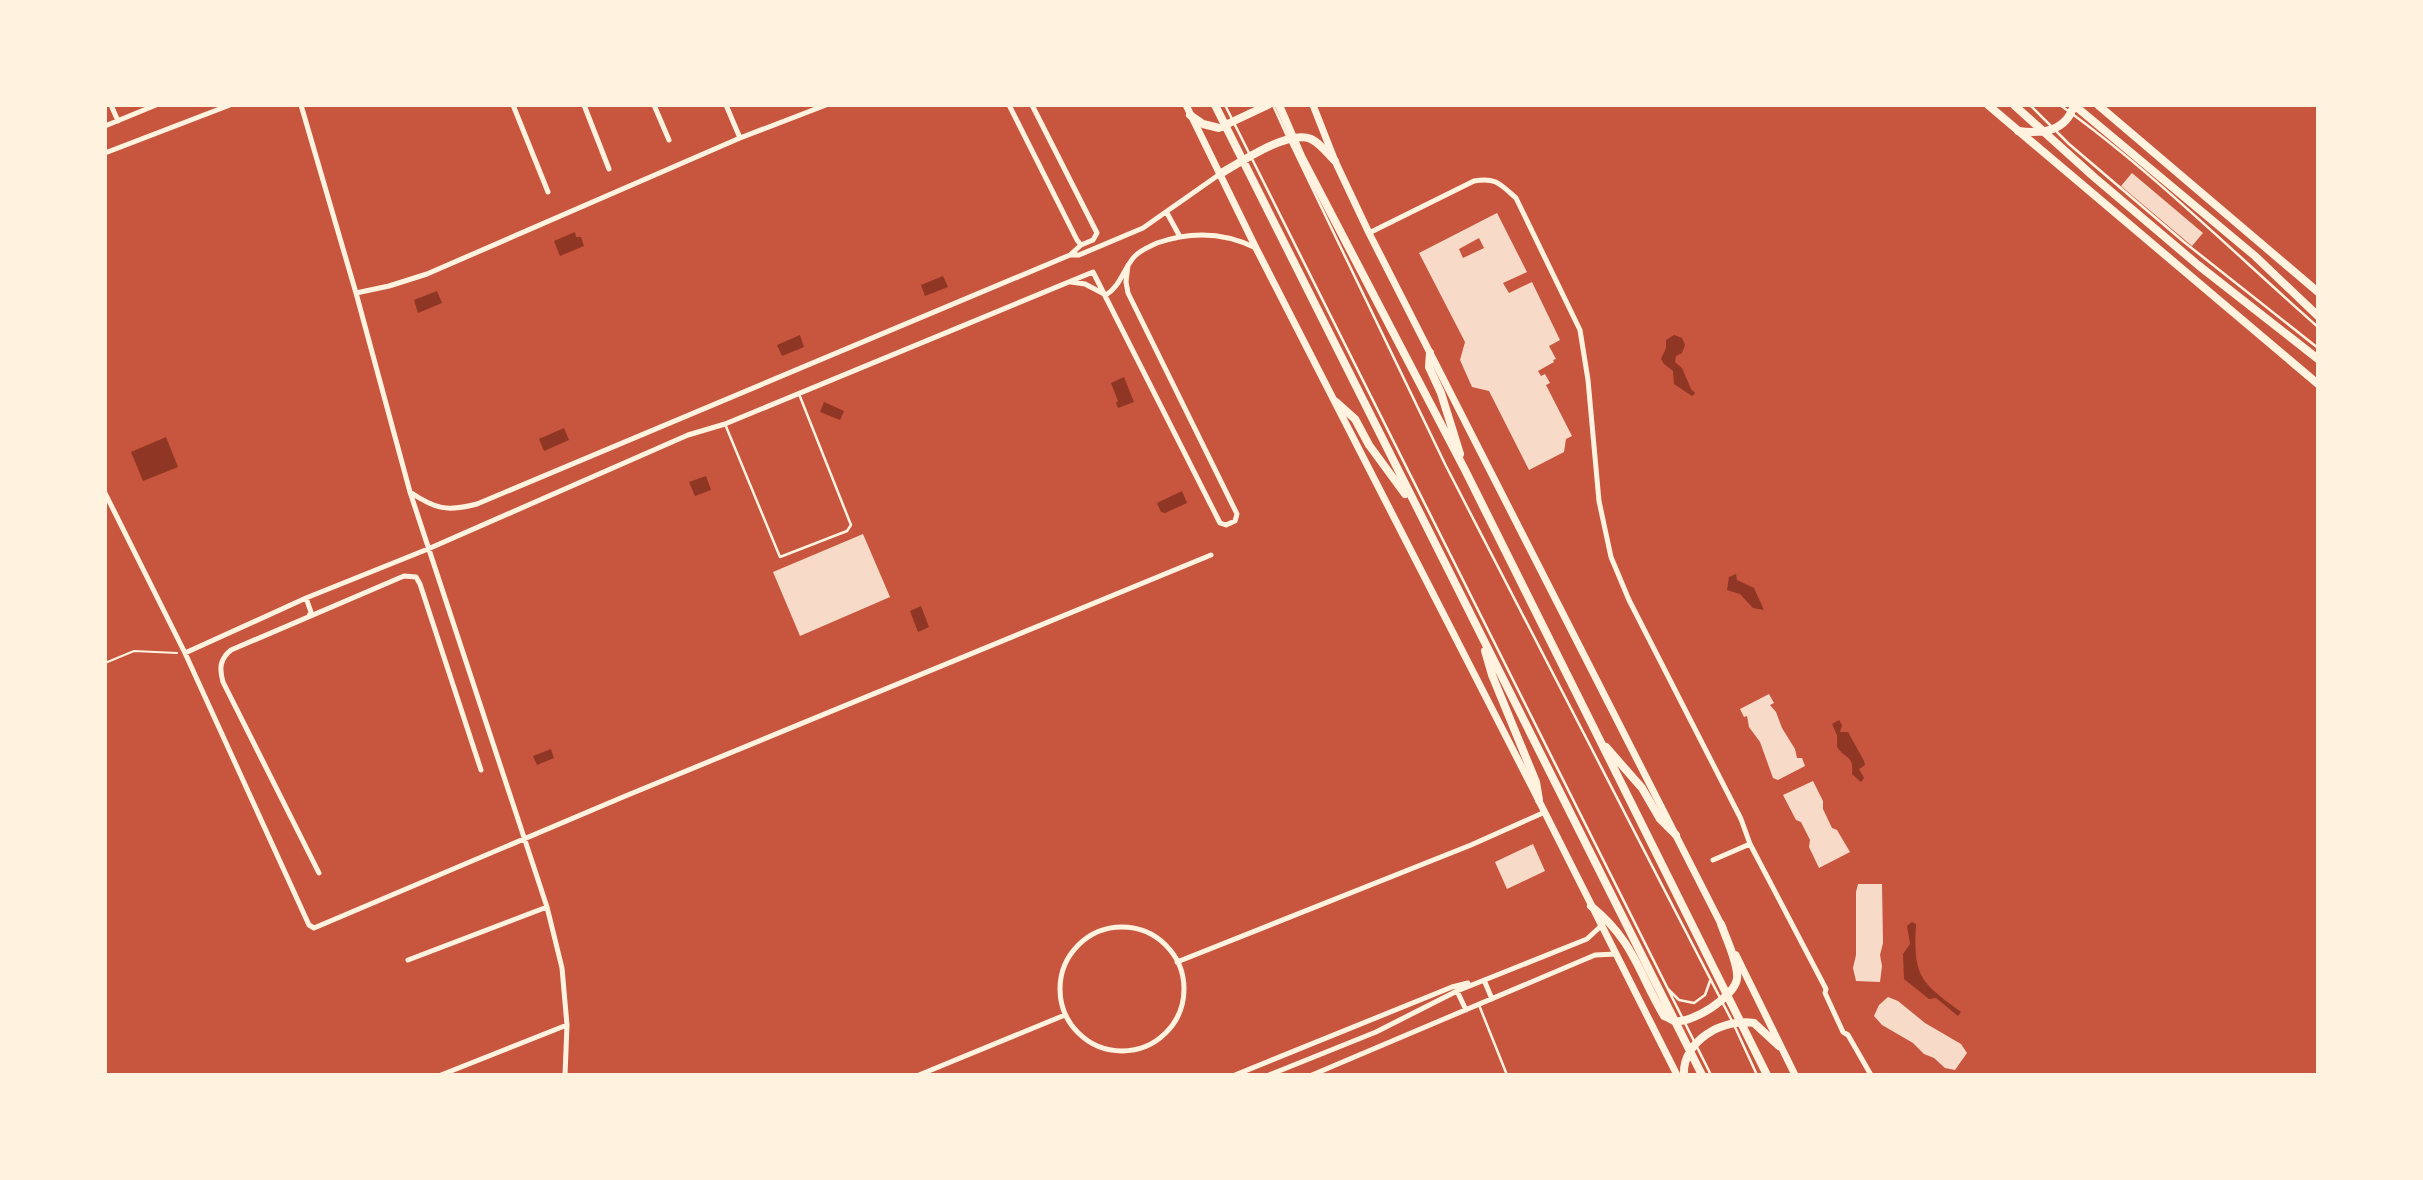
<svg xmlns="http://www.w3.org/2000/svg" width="2423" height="1180" viewBox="0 0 2423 1180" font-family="Cabin,sans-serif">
	<rect width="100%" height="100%" fill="#c8553d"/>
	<path fill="#8f3625" d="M575,232L576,237H581L584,246L560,256L554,241Z
		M943,276L948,287L925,296L921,285Z
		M437,291L442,303L418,313L414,300Z
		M800,335L804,347L782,356L777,345Z
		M1674,335L1682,338L1685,345L1682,353L1676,356L1675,362L1682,368L1691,389L1695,393L1692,396L1674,384L1673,371L1664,364L1661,359L1666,348V340Z
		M1124,377L1134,402L1118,408L1116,403L1118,401L1111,383Z
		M824,402L844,411L840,420L820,412Z
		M564,428L569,440L544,451L539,439Z
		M166,437L178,467L143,481L131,452Z
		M706,476L711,490L695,496L689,482Z
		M1182,491L1187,503L1165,513L1161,512L1157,503Z
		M1736,574L1737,580L1754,588L1764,610L1753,608L1740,594L1727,590L1729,577Z
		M921,606L929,627L918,632L910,611Z
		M1839,720L1842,725L1840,732H1848L1864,761L1865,765L1859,769L1864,778L1861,782L1852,774C1854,755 1846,760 1837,747V735L1832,724Z
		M551,749L554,758L537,765L533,756Z
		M1912,922L1916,924C1913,977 1920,982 1961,1012L1958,1016L1936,998L1929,999L1904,979L1903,954L1910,944L1907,926Z"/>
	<path fill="#f7dbc8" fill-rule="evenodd" d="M2132,173L2203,233L2192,246L2121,186Z
		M1497,213L1527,272L1503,283L1509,293L1532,282L1560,340L1549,346L1556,359L1553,360L1554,362L1538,371L1541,376L1545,374L1550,383L1546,385L1572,436L1566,439L1564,452L1529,470L1489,391L1472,387L1460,360L1465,342L1419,253ZM1479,238L1484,248L1463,258L1459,249Z
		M863,534L890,597L800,636L773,572Z
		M1769,694L1774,703L1770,705L1776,712L1782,728L1795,749L1797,758H1802L1805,766L1778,780L1773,778L1760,742L1749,727L1747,716L1744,717L1740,709Z
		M1813,781L1823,801V809L1832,828L1837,830L1850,852L1819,868L1809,847L1810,840L1801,822L1796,820L1783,795Z
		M1533,844L1545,871L1507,889L1495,862Z
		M1858,884H1882L1883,943L1880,955L1882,966L1880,982L1856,981L1853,968L1856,955V892Z
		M1888,997L1898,1001L1925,1023L1961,1044L1967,1053L1955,1070L1945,1068L1934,1058L1924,1054L1913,1043L1882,1025L1874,1016L1879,1005Z"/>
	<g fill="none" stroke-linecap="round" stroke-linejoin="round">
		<path stroke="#fff3e0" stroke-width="2" d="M105,663L134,651L177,653"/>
		<path stroke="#fff3e0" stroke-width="2.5" d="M1225,105L1711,1075
			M1273,105L1287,136
			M2030,105L2069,144L2184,242L2318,348
			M2060,105C2152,171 2233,252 2318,327
			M1290,142L1445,464L1732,1021
			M725,424L780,557L847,531L851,525L799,394
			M1668,989L1679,1000L1694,1003L1705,995L1710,981
			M1479,1005L1507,1075
			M1735,1027L1757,1075"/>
		<path stroke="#fff3e0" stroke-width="5" d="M111,105L118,121
			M301,105L356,293L410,492L547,907L562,968L567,1025L565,1075
			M513,105L548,192
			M584,105L609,169
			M654,105L669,140
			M726,105L740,138
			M1009,105L1077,240L1081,245L1093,240L1097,233L1032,105
			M105,126L156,105
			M105,153L230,105
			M1167,213L1179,235
			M1369,233L1474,181C1496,177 1500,184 1516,198L1580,330L1588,380L1599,501L1611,557L1629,600L1741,819L1750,844L1826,989L1825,993L1843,1032L1848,1035L1871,1075
			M1081,245L1070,255H1079L1143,228L1220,174
			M1071,282L1085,284L1106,295C1121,285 1123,270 1134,257C1140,250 1149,247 1157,243C1191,231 1224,232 1256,248
			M356,293L389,286L427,274L740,138L826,105
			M410,492C435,509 447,512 477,504L1070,255
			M105,493L185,653L309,925L314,928L623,797L1211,555
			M306,598L311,612L309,616
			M185,653L306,598L428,549L688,435L725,424L1093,272L1220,523L1226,525L1235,521L1237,514L1128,293L1126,282L1128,265
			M1713,860L1750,844
			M319,873L223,682C219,668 220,659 231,650L404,576L416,577L420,584L481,770
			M1060 989a62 62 0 1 1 124 0a62 62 0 1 1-124 0Z
			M408,960L547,907
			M1177,962L1471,845L1545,812
			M1484,980L1492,999
			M1457,991L1466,1010
			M441,1075L567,1025
			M919,1075L1065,1015
			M1235,1075L1452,987L1468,983
			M1269,1075L1376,1032L1457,991L1587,939L1601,926
			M1312,1075L1595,955L1616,954"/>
		<path stroke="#fff3e0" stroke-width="7" d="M1186,105L1256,248L1532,787L1677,1075
			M1313,105L1335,161L1369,233L1723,928
			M1736,955L1795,1075"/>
		<path stroke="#fff3e0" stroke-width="8" d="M1988,105L2318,384
			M2098,105L2318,292"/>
		<path stroke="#fff3e0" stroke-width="8" d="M1215,105L1702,1075
			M1279,105L1301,156L1465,470L1767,1075
			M2014,105L2094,177L2198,265L2318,359
			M2074,105L2255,256L2318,316
			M1190,115L1203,124L1219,128L1268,105
			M2018,131C2042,134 2066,132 2074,105
			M1220,174C1239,163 1289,129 1311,139C1320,143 1328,154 1335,161
			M1430,353L1429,367L1441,393L1460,454
			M1336,402L1355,419L1369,445L1405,494
			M1485,651L1492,675L1536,782L1539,800
			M1606,747L1642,788L1660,819L1676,835
			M1591,906C1634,941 1638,972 1664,1016C1668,1017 1671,1020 1674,1021C1692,1024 1734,997 1737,979C1739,965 1726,938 1721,924
			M1684,1075C1682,1041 1723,1018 1754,1023L1779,1046"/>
	</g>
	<rect width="2423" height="1180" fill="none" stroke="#fff3e0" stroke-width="214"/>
</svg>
